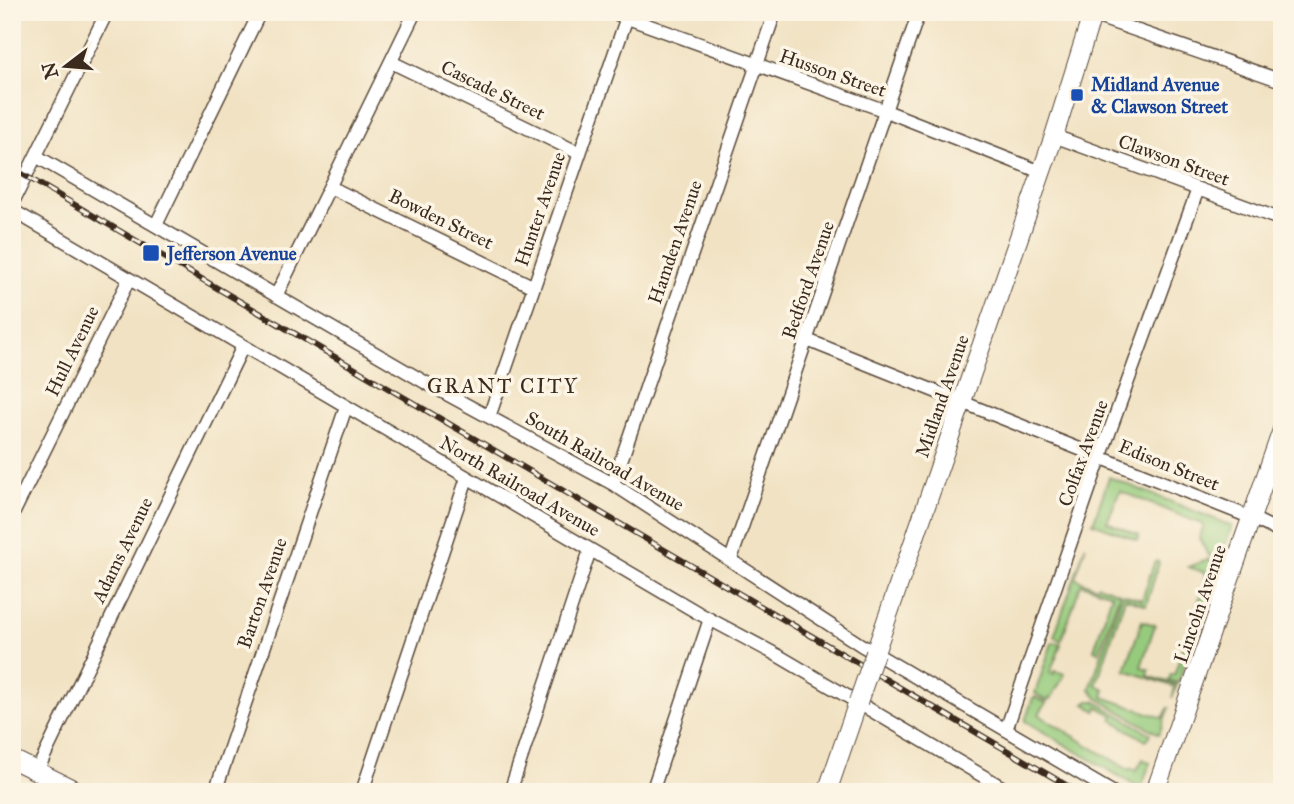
<svg xmlns="http://www.w3.org/2000/svg" width="1294" height="804" viewBox="0 0 1294 804" font-family="'IM FELL Great Primer',serif">
	<rect width="100%" height="100%" fill="#fcf5e5"/>
	<filter id="ink" filterUnits="userSpaceOnUse"><feTurbulence type="fractalNoise" baseFrequency=".0143" numOctaves="2"/><feDisplacementMap in="SourceGraphic" scale="14" xChannelSelector="R" yChannelSelector="G"/><feConvolveMatrix kernelMatrix="1 2 1 2 8 2 1 2 1" color-interpolation-filters="sRGB"/></filter>
	<filter id="wash" filterUnits="userSpaceOnUse"><feTurbulence type="fractalNoise" baseFrequency=".00686" numOctaves="4" result="noise"/><feDisplacementMap in="SourceGraphic" scale="28" xChannelSelector="R" yChannelSelector="G"/><feGaussianBlur stdDeviation="1.57" result="paint"/><feColorMatrix in="noise" values="0 0 0 0 0 0 0 0 0 0 0 0 0 0 0 0 0 1.4 0 .05"/><feComposite in="paint" operator="in"/></filter>
	<g filter="url(#wash)">
		<rect width="100%" height="100%" fill="#f1e2c3"/>
		<path fill="#96cb7d" stroke="#687a4e" stroke-width="2" d="M1109,477L1232,526L1220,559L1208,555L1199,538L1204,525L1120,491L1107,522L1139,535L1137,540L1093,523Z
			M1086,545L1075,578L1095,587L1098,585L1120,593L1099,652L1094,650L1112,594L1081,584L1061,641L1054,636Z
			M1208,559L1219,564L1178,683L1169,680L1171,674L1174,675L1206,580L1204,579L1206,573L1188,567Z
			M1157,561L1159,563L1146,605L1125,598L1096,685L1105,689L1103,697L1163,718L1169,707L1159,734L1097,698L1090,689L1121,597L1123,594L1142,600L1154,563Z
			M1142,621L1155,625L1141,667L1149,670L1148,676L1177,685L1172,698L1175,687L1125,670Z
			M1055,642L1061,644L1050,673L1054,674L1055,671L1065,674L1051,699L1049,698L1047,701L1035,693L1052,643Z
			M1035,697L1046,703L1039,714L1044,718L1129,770L1131,768L1136,771L1143,759L1150,763L1141,789L1025,721L1033,698Z
			M1089,701H1095L1151,734L1146,741L1112,720L1114,716L1098,707L1096,711L1085,704Z"/>
	</g>
	<g filter="url(#ink)">
		<g fill="none" stroke-linecap="round" stroke-linejoin="round">
			<defs>
				<path id="street" d="M611,12L886,111L1041,172
					M1092,15L1282,81
					M391,62L579,153
					M1054,136L1282,220
					M36,156L428,384L613,484L861,645L1112,792
					M330,187L534,287
					M12,204L107,12
					M12,210L700,614L777,655L1010,792
					M156,225L260,12
					M276,296L415,12
					M807,340L1252,518L1282,533
					M489,417L628,14
					M613,484L775,12
					M12,516L129,279
					M731,559L919,12
					M1006,730L1100,458L1198,189
					M37,771L243,346
					M215,792L346,407
					M362,792L467,478
					M510,792L590,550
					M652,792L710,619"/>
				<path id="secondary" d="M875,653L1054,136L1093,12
					M12,759L79,792
					M827,792L858,702
					M1155,792L1282,430"/>
			</defs>
			<use href="#street" stroke="#564637" stroke-width="15"/>
			<use href="#secondary" stroke="#564637" stroke-width="20"/>
			<use href="#street" stroke="#fff" stroke-width="12"/>
			<use href="#secondary" stroke="#fff" stroke-width="18"/>
			<defs>
				<path id="rail" d="M12,168L1078,792"/>
			</defs>
			<use href="#rail" stroke="#3b2a1e" stroke-width="6"/>
			<use href="#rail" stroke="#fcf5e5" stroke-width="3.5" stroke-dasharray="10" stroke-linecap="butt"/>
			<defs>
				<path id="secondary-bridge" d="M858,702L875,653"/>
			</defs>
			<use href="#secondary-bridge" stroke="#564637" stroke-width="20" stroke-linecap="butt"/>
			<use href="#secondary-bridge" stroke="#fff" stroke-width="18"/>
		</g>
	</g>
	<g fill="#1a4fb4" stroke="#fcf5e5" stroke-width="2.5">
		<rect x="1070" y="88" width="14" height="14" rx="3.5"/>
		<rect x="142" y="244" width="18" height="18" rx="3.5"/>
	</g>
	<g text-anchor="middle" dominant-baseline="central" stroke-width="7" stroke-linejoin="round" paint-order="stroke">
		<g font-size="19" fill="#3b2a1e" stroke="#fcf5e5">
			<text transform="translate(833 73) rotate(19)">Husson Street</text>
			<text transform="translate(493 90) rotate(26)">Cascade Street</text>
			<text transform="translate(1174 160) rotate(20)">Clawson Street</text>
			<text transform="translate(540 209) rotate(-71)">Hunter Avenue</text>
			<text transform="translate(441 219) rotate(26)">Bowden Street</text>
			<text transform="translate(675 242) rotate(-71)">Hamden Avenue</text>
			<text transform="translate(808 280) rotate(-71)">Bedford Avenue</text>
			<text transform="translate(72 351) rotate(-64)">Hull Avenue</text>
			<text transform="translate(942 396) rotate(-71)">Midland Avenue</text>
			<text transform="translate(1083 453) rotate(-70)">Colfax Avenue</text>
			<text transform="translate(605 461) rotate(30)">South Railroad Avenue</text>
			<text transform="translate(1169 465) rotate(22)">Edison Street</text>
			<text transform="translate(520 486) rotate(30)">North Railroad Avenue</text>
			<text transform="translate(122 550) rotate(-64)">Adams Avenue</text>
			<text transform="translate(262 593) rotate(-71)">Barton Avenue</text>
			<text transform="translate(1200 604) rotate(-71)">Lincoln Avenue</text>
		</g>
		<g font-size="19" font-weight="bold" fill="#164399" stroke="#fcf5e5" text-anchor="start">
			<text x="1091" y="84">Midland Avenue<tspan x="1091" dy="22">&amp; Clawson Street</tspan></text>
			<text x="167" y="253">Jefferson Avenue</text>
		</g>
		<g font-size="21" letter-spacing="2" fill="#3b2a1e" stroke="#fcf5e5">
			<text x="503" y="386">GRANT CITY</text>
		</g>
	</g>
	<rect width="1294" height="804" fill="none" stroke="#fcf5e5" stroke-width="42"/>
	<g transform="translate(66 66) rotate(254)" stroke="#fcf5e5" stroke-width="5" paint-order="stroke">
	<path d="M0-5L12 26L0 18L-12 26Z" fill="#3b2a1e"/>
	<text y="-10" font-size="19" font-weight="bold" text-anchor="middle" fill="#3b2a1e">N</text>
	</g>
</svg>
